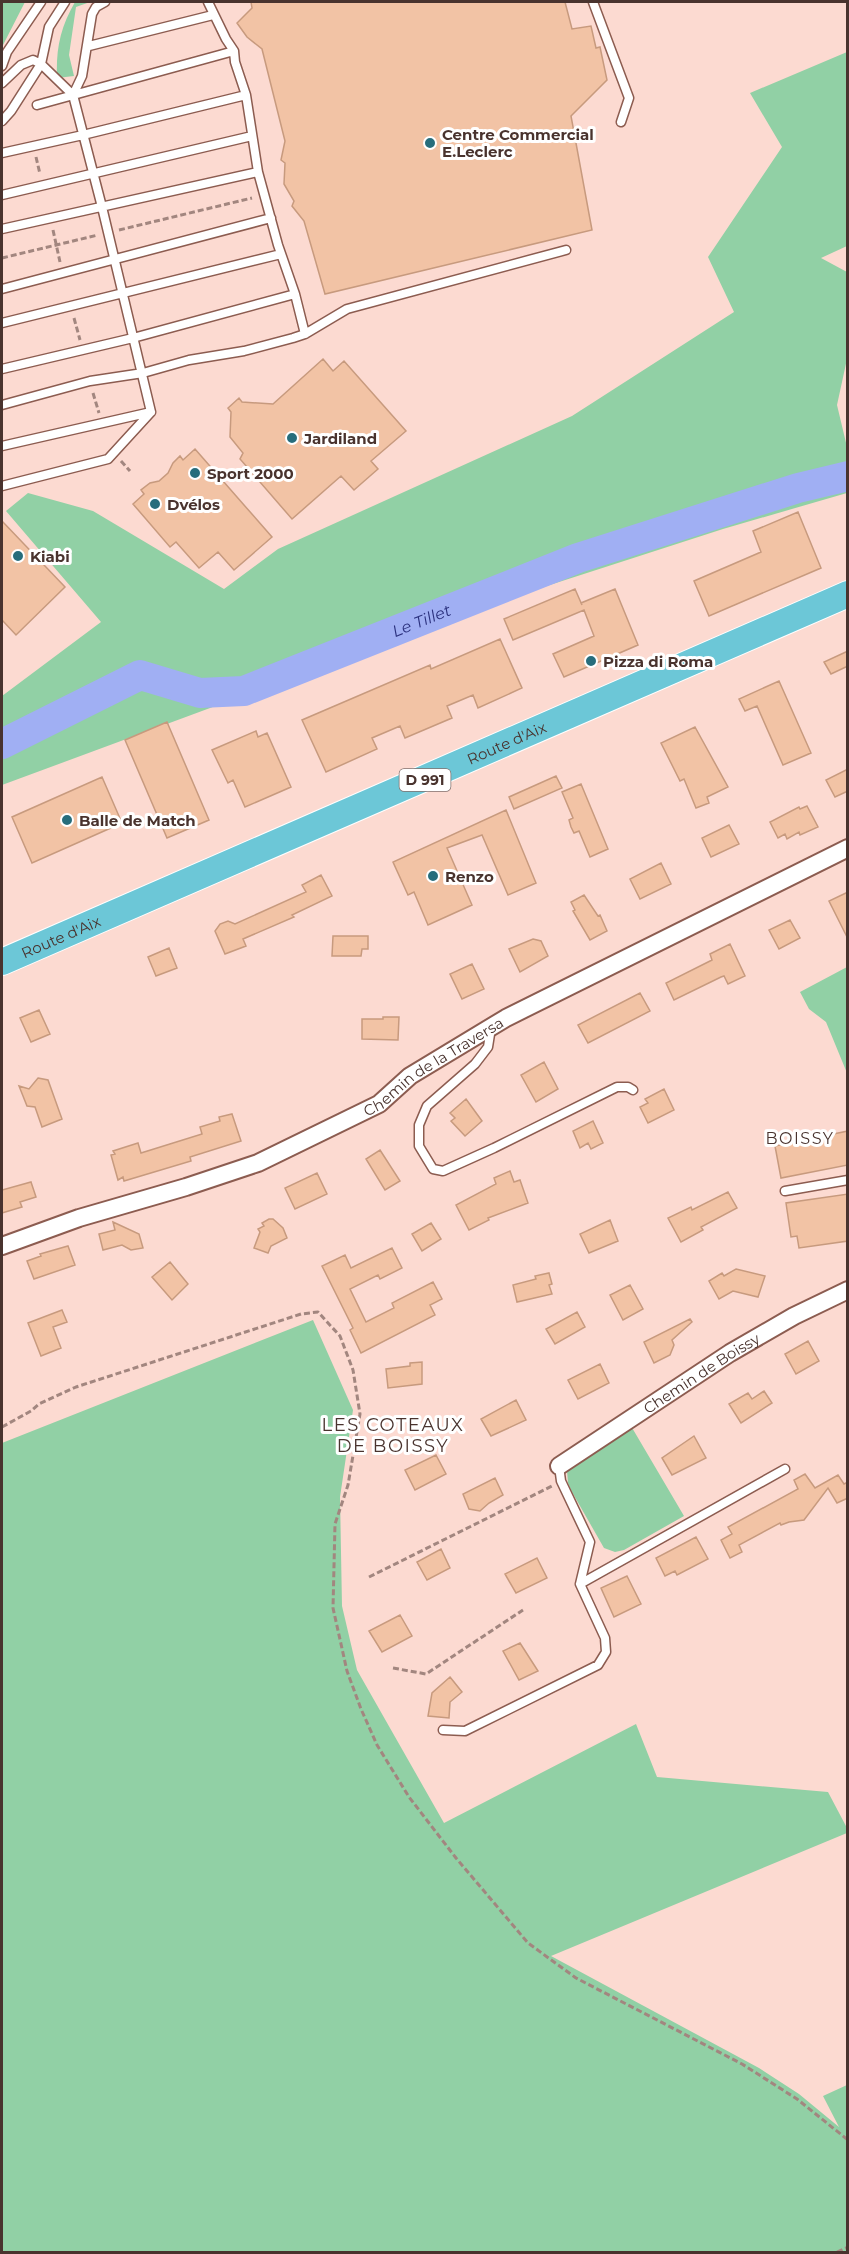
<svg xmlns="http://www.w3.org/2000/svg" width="849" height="2254" viewBox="0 0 849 2254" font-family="Montserrat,sans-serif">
	<rect width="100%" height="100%" fill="#fcdad1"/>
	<path fill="#91d0a5" d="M2,2H25L2,47Z
		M75,2H90L76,7L69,55L74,76L57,78C56,49 60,28 75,2Z
		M847,52V246L821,258L847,272V359L837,405L847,447V493L723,529L497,602L2,785V696L101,622L6,511L28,493L93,511L224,589L278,549L572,416L734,312L708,257L782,147L750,93Z
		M847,967V1073L826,1022L809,1009L800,992Z
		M313,1320L353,1410L340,1497L342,1606L357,1670L444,1823L636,1724L657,1777L828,1792L847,1828V1833L551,1956L759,2068L799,2094L839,2127L823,2096L847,2085V2252H2V1443Z
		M631,1426L684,1516L624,1550L615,1552L604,1548L572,1492L568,1483L567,1471L587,1454Z"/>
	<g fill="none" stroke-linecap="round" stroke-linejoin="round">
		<path stroke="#a0aff3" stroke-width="30" id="s1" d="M2,744L140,675L200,693L244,691L578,558L798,488L848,476"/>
	</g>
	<path fill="#f2c3a5" stroke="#c79a7e" stroke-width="1.5" d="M251,2H565L572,29L591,26L596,48L600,47L607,80L571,116L592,230L325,294L304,221L292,206L294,201L284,184L285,163L281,160L285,141L262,49L247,37L237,23L252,8Z
		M323,359L333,371L344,361L406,431L371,461L378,469L354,490L341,476L292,519L240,459L243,453L230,437L231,412L228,408L239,398L242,402L273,404Z
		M195,449L272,537L234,570L218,552L199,568L176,542L170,547L133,504L144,494L141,490L150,483L159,481L168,473L173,463L180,456L183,460Z
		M798,512L821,568L709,616L694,581L761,552L753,531Z
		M2,521L65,587L16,635L2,620Z
		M575,589L582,605L581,603L615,589L638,645L564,677L553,654L594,636L584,610L513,640L504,619Z
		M500,639L522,688L478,708L473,695L447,706L452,718L405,738L400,726L372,738L377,749L326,772L302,720L430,665L431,669Z
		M848,651V666L831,674L824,662Z
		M779,681L811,753L783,765L757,706L745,711L739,699Z
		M167,722L209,820L167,838L125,740Z
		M695,727L728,787L707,797L709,803L696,808L684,779L680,781L661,743Z
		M256,731L258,737L267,733L291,787L245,807L233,780L228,783L212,750Z
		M848,769V791L835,797L826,780Z
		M556,776L562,788L514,809L509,797Z
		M102,777L122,823L32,863L12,817Z
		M581,784L608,849L590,857L579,831L574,833L571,827L569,820L573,818L562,792Z
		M807,806L818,827L800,835L799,832L787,839L785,834L778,838L770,822L799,807L800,809Z
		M506,810L536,883L508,895L482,835L447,848L472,905L428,925L414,892L408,895L393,862Z
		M729,825L739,844L711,857L702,838Z
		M661,863L671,884L640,899L630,879Z
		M321,875L332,896L292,915L294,917L243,939L246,946L225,954L215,931L220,924L228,921L235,924L306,892L302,885Z
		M848,892V939L829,901Z
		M584,895L598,916L600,915L607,931L590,940L573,911L575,910L571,902Z
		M790,920L800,938L779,949L769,930Z
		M333,936H368V949H362L361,956H332Z
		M533,939L541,941L548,956L520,972L509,949Z
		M730,944L745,976L728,984L724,976L721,977L674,1000L666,983L712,960L710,954Z
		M169,948L177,968L156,976L148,957Z
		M472,964L484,989L462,999L450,974Z
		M640,993L650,1011L588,1043L578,1025Z
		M39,1010L50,1034L31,1042L20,1018Z
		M383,1017H399L398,1040L362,1039V1019H383Z
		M544,1062L558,1089L536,1102L521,1075Z
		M38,1078L48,1080L62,1119L42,1127L35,1107L27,1106L19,1086L29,1089Z
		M664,1089L674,1110L648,1123L640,1107L648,1103L645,1099Z
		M466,1099L482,1121L465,1136L451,1121L455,1118L450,1113Z
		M232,1114L241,1141L190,1157L191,1161L124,1181L123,1177L118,1180L111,1155L115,1154L113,1151L138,1143L141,1153L202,1134L200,1127L220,1121L219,1117Z
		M593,1121L603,1143L591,1149L588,1143L580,1148L573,1131Z
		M848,1131V1165L781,1178L775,1146Z
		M380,1150L400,1181L385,1190L366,1159Z
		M510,1171L514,1182L520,1180L528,1203L488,1218L489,1220L469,1230L456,1205L496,1184L494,1178Z
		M317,1173L327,1194L295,1209L285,1188Z
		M31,1182L36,1197L20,1202L22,1207L2,1213V1190Z
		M728,1192L737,1208L701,1227L703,1230L681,1242L668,1218L691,1207L692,1210Z
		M848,1194V1241L799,1248L797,1236L791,1237L786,1203Z
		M269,1219H273L283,1228L287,1238L271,1246L268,1253L254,1248L260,1232L258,1229L264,1226L262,1223Z
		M610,1220L618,1241L589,1253L580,1234Z
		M113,1222L139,1234L143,1248L131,1250L122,1245L103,1250L99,1234L115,1230Z
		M431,1223L441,1239L422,1251L412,1234Z
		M68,1246L75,1265L34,1279L27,1261L41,1256L40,1254Z
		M392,1248L402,1268L380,1279L378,1275L350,1289L366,1322L394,1308L392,1303L433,1282L442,1299L430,1305L435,1315L361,1353L350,1330L353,1328L322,1266L345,1255L351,1268Z
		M170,1262L188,1284L172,1300L152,1277Z
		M736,1269L765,1276L758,1297L733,1291L719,1299L709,1281L722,1273L724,1276Z
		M549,1273L552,1284L549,1285L552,1294L517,1302L513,1285L536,1279L535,1276Z
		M630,1285L643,1309L623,1320L610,1295Z
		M62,1310L67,1322L53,1327L61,1348L41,1356L28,1323Z
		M577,1312L585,1327L555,1344L546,1329Z
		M690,1319L692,1322L672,1340L674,1345L670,1355L654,1363L644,1342Z
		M808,1341L819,1361L796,1374L785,1354Z
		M422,1362V1384L388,1388L386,1369L410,1366V1363Z
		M600,1364L609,1383L578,1399L568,1380Z
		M764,1391L772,1403L741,1423L729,1404L748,1393L752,1399Z
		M516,1400L526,1420L491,1436L481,1419Z
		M694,1436L706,1458L672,1475L662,1458Z
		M436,1455L446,1474L415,1490L405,1470Z
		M805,1474L815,1488L838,1475L844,1484L848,1482V1498L837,1503L828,1488L804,1520L789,1522L781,1525L780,1523L739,1545L742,1552L730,1558L721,1540L732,1534L728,1527L798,1489L794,1480Z
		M495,1478L503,1495L489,1503L480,1511L469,1509L463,1494Z
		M696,1537L708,1559L677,1575L675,1571L665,1576L656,1558Z
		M441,1549L450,1568L427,1580L417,1562Z
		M537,1558L547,1578L516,1593L505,1574Z
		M627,1576L641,1604L614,1617L601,1588Z
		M400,1615L412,1636L382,1652L369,1631Z
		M520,1643L538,1671L519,1680L503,1651Z
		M450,1677L462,1692L450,1702L449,1718L428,1716L432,1693Z"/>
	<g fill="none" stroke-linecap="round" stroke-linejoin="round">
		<defs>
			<path id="lane" d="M208,2L226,39L234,51L235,62L246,95L258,172L278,245L295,294L305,334
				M593,2L629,98L621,122
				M89,46L213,15
				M2,66L7,52L41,2
				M2,83L21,65L33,60L41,64L73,95L102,207L151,412
				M73,95L82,76L92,14L96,7L105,2
				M37,105L234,51
				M2,121L11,111L41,64L49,27L65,2
				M2,153L83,135L246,95
				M2,195L252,136
				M2,229L258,172
				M2,289L271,218
				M2,323L281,254
				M2,369L133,338L295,294
				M2,405L90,381L143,373L189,360L244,351L293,338L305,334L347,309L566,250
				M2,446L151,412
				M2,486L108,459L151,412
				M491,1028L488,1047L475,1064L427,1106L419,1125V1146L433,1169L443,1171L494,1148L617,1087H628L633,1090
				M785,1191L848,1180
				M580,1584L785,1469
				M443,1730L465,1731L598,1665L606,1652L605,1638L580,1584L590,1542L561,1481L559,1466"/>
			<g id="street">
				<path id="s2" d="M2,1246L79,1218L186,1187L258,1163L379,1104L410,1076L506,1018L848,848"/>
				<path id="s3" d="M559,1466L730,1353L794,1316L848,1290"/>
			</g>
			<g id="primary">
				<path id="s4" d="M2,962L848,594"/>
			</g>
		</defs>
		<use href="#lane" stroke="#8c5c50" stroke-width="11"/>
		<use href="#street" stroke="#8c5c50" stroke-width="20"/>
		<use href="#primary" stroke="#fff" stroke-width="28"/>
		<path stroke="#a2867f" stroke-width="3" stroke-dasharray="6 3" stroke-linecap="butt" d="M36,157L40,174
			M53,230L60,262
			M119,230L252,198
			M2,258L98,235
			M74,318L80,340
			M93,393L99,413
			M121,461L130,471
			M2,1427L31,1411L39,1404L76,1387L301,1314L318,1312L340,1336L353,1370L360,1414L348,1485L335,1524L333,1608L347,1671L361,1709L377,1745L409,1797L456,1858L528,1943L576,1978L742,2064L797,2099L848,2140
			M369,1577L552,1486
			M393,1668L426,1674L523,1610
			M837,2252L848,2247"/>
		<use href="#lane" stroke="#fff" stroke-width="8"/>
		<use href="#street" stroke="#fff" stroke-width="16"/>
		<use href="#primary" stroke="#6cc7d7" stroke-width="26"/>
	</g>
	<g fill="#276d7c" stroke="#fff" stroke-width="2">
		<circle cx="430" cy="143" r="6"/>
		<circle cx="292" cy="438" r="6"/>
		<circle cx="195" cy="473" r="6"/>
		<circle cx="155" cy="504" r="6"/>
		<circle cx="18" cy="556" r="6"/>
		<circle cx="591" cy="661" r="6"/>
		<circle cx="67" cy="820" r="6"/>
		<circle cx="433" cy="876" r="6"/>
	</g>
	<g text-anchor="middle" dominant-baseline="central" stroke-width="6" stroke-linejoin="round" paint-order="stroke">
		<rect fill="#fff" stroke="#80706d" stroke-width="1.5" x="399.5" y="769" width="51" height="22" rx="4.5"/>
		<g font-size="14" font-weight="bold" fill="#49332e">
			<text x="425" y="780">D 991</text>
		</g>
		<g font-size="15" font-weight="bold" fill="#49332e" stroke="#fff" text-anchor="start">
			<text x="442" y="134">Centre Commercial<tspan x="442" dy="17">E.Leclerc</tspan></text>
			<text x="304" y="438">Jardiland</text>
			<text x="207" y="473">Sport 2000</text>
			<text x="167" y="504">Dvélos</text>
			<text x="30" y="556">Kiabi</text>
			<text x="603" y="661">Pizza di Roma</text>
			<text x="79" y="820">Balle de Match</text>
			<text x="445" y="876">Renzo</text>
		</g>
		<g font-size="15" fill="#49332e" stroke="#fff">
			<text stroke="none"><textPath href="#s4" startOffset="550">Route d'Aix</textPath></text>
			<text stroke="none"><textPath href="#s4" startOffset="64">Route d'Aix</textPath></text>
			<text stroke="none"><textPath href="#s2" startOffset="470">Chemin de la Traversa</textPath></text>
			<text stroke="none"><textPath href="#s3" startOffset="170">Chemin de Boissy</textPath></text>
		</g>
		<g font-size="16" font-style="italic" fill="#2a307d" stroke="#fff">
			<text stroke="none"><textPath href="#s1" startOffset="452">Le Tillet</textPath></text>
		</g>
		<g font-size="16" letter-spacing="1.5" fill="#49332e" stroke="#fff">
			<text x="800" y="1138">BOISSY</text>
		</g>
		<g font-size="18" letter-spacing="1.5" fill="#49332e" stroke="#fff">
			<text x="393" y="1425">LES COTEAUX<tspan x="393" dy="21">DE BOISSY</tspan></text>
		</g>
	</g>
	<rect width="849" height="2254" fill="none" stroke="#49332e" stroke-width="6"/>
</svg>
